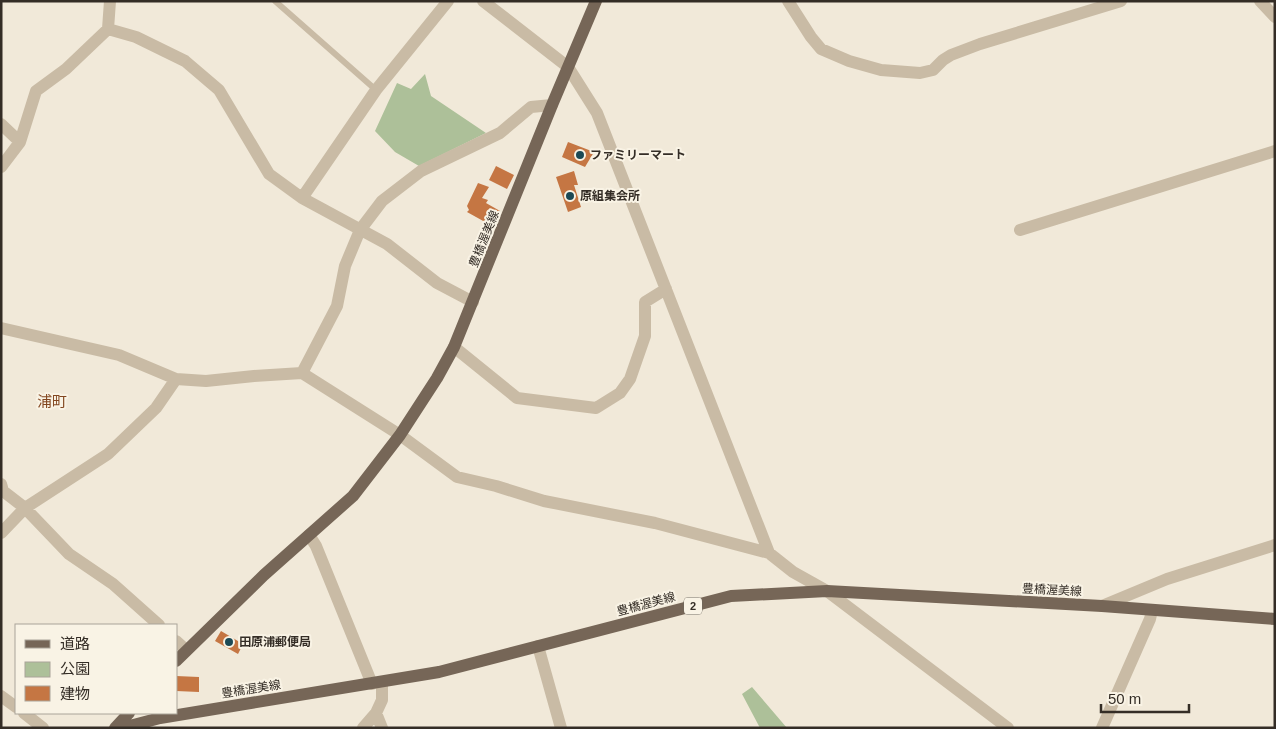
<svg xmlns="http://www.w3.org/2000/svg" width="1276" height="729" viewBox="0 0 1276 729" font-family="Arial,'Noto Sans JP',sans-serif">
	<rect width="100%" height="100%" fill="#f1e9d9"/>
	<path fill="#adc099" d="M425,74L431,96L486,133L419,166L395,152L375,131L397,83L411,89Z
		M752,687L787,728H760L742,694Z"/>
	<path fill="#c57643" d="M568,142L594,152L585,167L562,157Z
		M496,166L514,175L507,189L489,180Z
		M574,171L578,185H574L581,207L568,212L556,177Z
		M478,183L489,187L482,198L488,200L486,203L500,211L493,229L485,223V222L467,212L469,210L467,206Z
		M221,631L243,644L238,654L215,641Z
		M176,676L199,677V692L176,691Z"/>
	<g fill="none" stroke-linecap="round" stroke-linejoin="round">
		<path stroke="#c9bba5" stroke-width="6" d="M275,1L376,90"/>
		<path stroke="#c9bba5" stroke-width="12" d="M483,1L568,67L597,113L769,553L793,572L827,591L1008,728
			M788,1L811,37L821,49L849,61L881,70L920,73L933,70L943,60L951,55L980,44L1121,1
			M1260,1L1275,17
			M108,29L136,37L185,61L219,90L269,174L302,198L387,244L437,283L473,302
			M1,124L20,142
			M1,167L20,142L36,91L66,69L108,29L110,1
			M302,198L376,90L448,1
			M1020,230L1275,151
			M1,328L119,355L176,379L206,381L254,376L302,373L400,435L457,477L496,486L544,501L655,523L769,553
			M454,347L517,398L596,408L620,393L630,379L645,336V302L666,289
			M302,373L337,306L345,266L360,230L382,201L421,171L500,133L531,107L552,105
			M1,484L3,491L25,508L69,554L113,584L159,625
			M1,533L25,508L108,454L156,408L176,379
			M309,535L316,546L372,684
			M1102,606L1167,579L1275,545
			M176,641L186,650
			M538,646L561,728
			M363,728L376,713
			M382,728L376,713L382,700V682
			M1102,728L1150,619L1152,610"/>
		<path stroke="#c9bba5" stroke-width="12" d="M1,696L16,707
			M24,713L43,728"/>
		<path stroke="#766657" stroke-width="12" d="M176,661L264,575L353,496L400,435L437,378L454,347L552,105L596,1
			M115,728L129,713
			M122,728L160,718L439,672L731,596L827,591L1102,606L1275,619"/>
	</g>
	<g fill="#1c4955" stroke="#f9f3e5" stroke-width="2">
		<circle cx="580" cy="155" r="5"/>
		<circle cx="570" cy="196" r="5"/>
		<circle cx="229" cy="642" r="5"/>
	</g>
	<g text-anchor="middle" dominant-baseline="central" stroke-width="4" stroke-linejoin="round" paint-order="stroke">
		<rect fill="#f9f3e5" stroke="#6f685f" stroke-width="1" x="684" y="597.5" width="18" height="17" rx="4"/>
		<g font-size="11" font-weight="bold" fill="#342d26">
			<text x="693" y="606">2</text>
		</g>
		<g font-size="12" font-weight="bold" fill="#342d26" stroke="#f9f3e5" text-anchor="start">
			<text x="590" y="155">ファミリーマート</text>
			<text x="580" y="196">原組集会所</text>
			<text x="239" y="642">田原浦郵便局</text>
		</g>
		<g font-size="12" fill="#342d26" stroke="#f9f3e5">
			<text transform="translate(484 239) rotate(-68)">豊橋渥美線</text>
			<text transform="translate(1052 590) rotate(3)">豊橋渥美線</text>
			<text transform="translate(646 604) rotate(-15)">豊橋渥美線</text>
			<text transform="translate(251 689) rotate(-9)">豊橋渥美線</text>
		</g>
		<g font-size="15" fill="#834720" stroke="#f9f3e5">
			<text x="52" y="401">浦町</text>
		</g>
	</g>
	<rect width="1276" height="729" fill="none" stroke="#342d26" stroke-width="5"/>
	<rect x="15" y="624" width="162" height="90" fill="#f9f3e5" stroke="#aaa499"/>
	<rect x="25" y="640" width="25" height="8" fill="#766657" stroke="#aaa499"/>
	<text x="60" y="649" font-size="15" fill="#342d26">道路</text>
	<rect x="25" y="662" width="25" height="15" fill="#adc099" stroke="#aaa499"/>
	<text x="60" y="674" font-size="15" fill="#342d26">公園</text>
	<rect x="25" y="686" width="25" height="15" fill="#c57643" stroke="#aaa499"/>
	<text x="60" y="699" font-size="15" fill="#342d26">建物</text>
	<path d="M1101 704v8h88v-8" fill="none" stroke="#342d26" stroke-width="2.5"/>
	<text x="1108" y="704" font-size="15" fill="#342d26" stroke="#f9f3e5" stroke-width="4" paint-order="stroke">50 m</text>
</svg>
